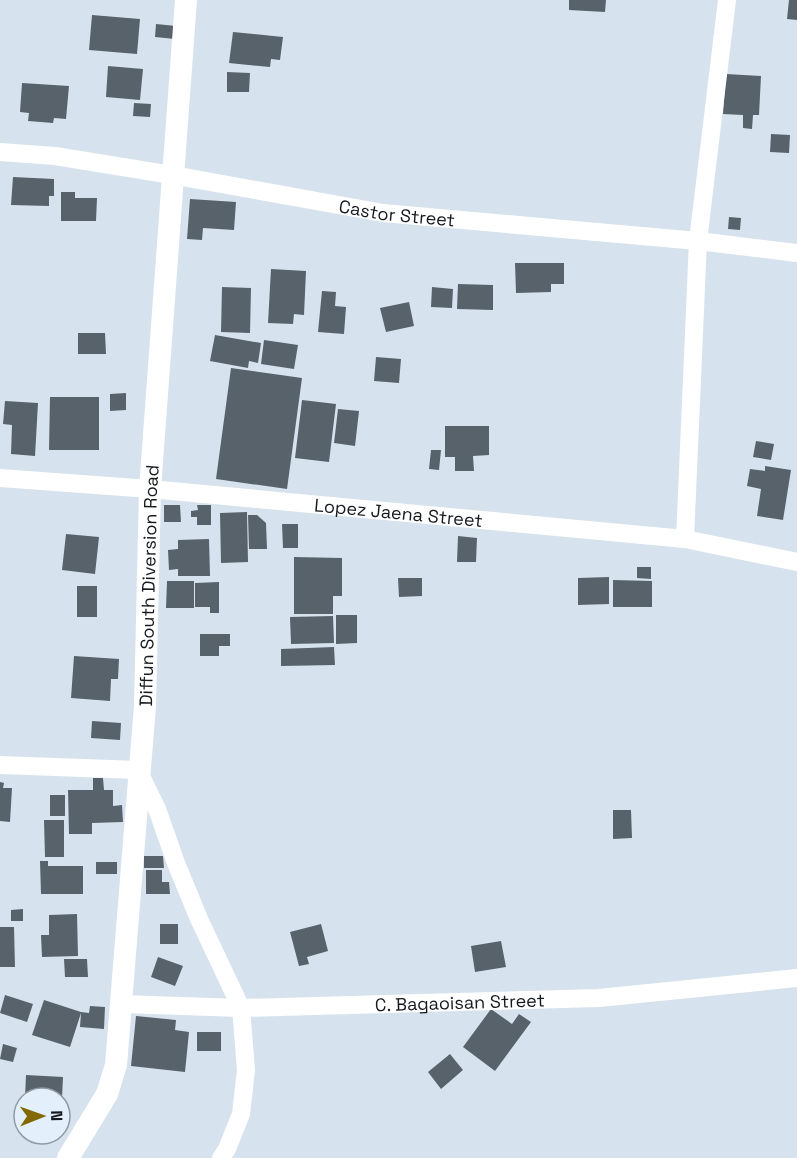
<svg xmlns="http://www.w3.org/2000/svg" width="797" height="1158" viewBox="0 0 797 1158" font-family="'Space Grotesk',sans-serif">
	<rect width="100%" height="100%" fill="#d6e3ee"/>
	<path fill="#57626b" d="M569,0H606L605,12L569,10Z
		M789,0H797V20L787,19Z
		M92,15L140,19L137,54L89,50Z
		M156,24L176,26L175,39L155,37Z
		M233,32L283,37L280,60L271,59L270,67L229,63Z
		M108,66L143,69L140,100L106,97Z
		M227,72L250,73L249,92H227Z
		M726,74L761,76L759,115H753L752,129L743,128V115L723,114Z
		M22,83L69,86L66,119L54,118L53,123L28,121L29,113L20,112Z
		M134,103L151,104L150,117L133,116Z
		M771,134L790,135L789,153L770,152Z
		M13,177L54,179V196H49V206L11,205Z
		M61,192H75V198H97L96,221H61Z
		M190,199L236,202L234,230L203,228L202,240L187,239Z
		M729,217L741,218L740,230L728,229Z
		M515,263H564V284H551V292L516,293Z
		M271,269L306,271L304,315L294,314L293,324L268,323Z
		M458,284L493,285V310L457,309Z
		M222,287L251,288L250,333L221,332Z
		M432,287L453,289L452,308L431,307Z
		M322,291L336,292L335,306L346,307L344,334L318,332Z
		M409,302L414,326L386,332L380,308Z
		M78,333H105L106,354H78Z
		M215,335L261,343L258,363L249,361L248,368L210,361Z
		M264,340L298,345L294,369L261,364Z
		M376,357L401,359L399,383L374,381Z
		M231,368L302,378L287,489L216,479Z
		M126,393V410L110,411V394Z
		M50,397H99V450H49Z
		M302,400L336,404L329,462L295,458Z
		M5,401L38,403L35,456L11,454L12,425L3,424Z
		M338,409L359,411L355,446L334,443Z
		M445,426H489V455L473,456L474,471H455V457H445Z
		M756,441L774,444L771,460L753,457Z
		M431,450H441L439,470L429,469Z
		M765,466L791,470L783,520L757,516L761,489L747,486L750,469L765,471Z
		M164,505H180L181,522H164Z
		M197,505H211V525H197V517H191V511L198,510Z
		M247,512L248,562L221,563L220,513Z
		M248,515H257L266,523L267,549H249Z
		M282,524H298V548H283Z
		M66,534L99,537L95,574L62,570Z
		M458,536L477,538L476,562H457Z
		M209,539L210,576H178V569L169,570L168,550L178,549V540Z
		M294,557L342,558V596H333V614H294Z
		M637,567H651V579L637,578Z
		M609,577V604L578,605V578Z
		M398,578H422V596L399,597Z
		M613,580L652,581V607H613Z
		M167,581H194V608H166Z
		M219,582V613H210V607H195V583Z
		M77,586H97V617H77Z
		M336,615H357V643L336,644Z
		M333,616L334,643L291,644L290,617Z
		M200,634H230V646H219V656H200Z
		M334,647L335,665L281,666V649Z
		M74,656L119,659L118,679H111L110,701L71,698Z
		M92,721L121,723L120,740L91,738Z
		M93,778H103L104,790H113V806L122,805L123,822L92,823V834H69L68,790H93Z
		M0,782L4,783L3,788H12L10,822L0,821Z
		M50,795H65V816H50Z
		M613,810H631L632,838L613,839Z
		M44,820H64V857H45Z
		M144,856H163L164,868H144Z
		M40,861H48V866H83V894H41Z
		M96,862H117V874H96Z
		M146,870H162V882H169L170,894H146Z
		M23,909V921H11V910Z
		M77,914L78,956L42,957L41,935H49V915Z
		M160,924H178V944H160Z
		M321,924L328,951L307,957L309,964L299,966L290,932Z
		M0,927H14L15,967H0Z
		M501,941L506,967L475,972L471,946Z
		M158,957L183,966L175,986L151,977Z
		M64,959H87L88,977H65Z
		M5,995L33,1004L27,1022L0,1013Z
		M44,1000L81,1012L89,1013L90,1006L105,1007L104,1029L80,1027L81,1013L70,1047L32,1035Z
		M491,1009L512,1024L519,1014L531,1022L495,1071L463,1047Z
		M136,1016L176,1020L175,1030L189,1032L185,1072L131,1066Z
		M197,1032H221V1051H197Z
		M3,1044L17,1048L13,1062L0,1059Z
		M450,1054L463,1070L441,1089L428,1072Z
		M26,1075L63,1077L62,1098H25Z"/>
	<g fill="none" stroke-linecap="round" stroke-linejoin="round">
		<g stroke="#fff" stroke-width="18">
			<path id="s1" d="M0,152L55,156L172,175L383,213L698,241L797,253"/>
			<path id="s2" d="M0,478L150,489L685,539L797,562"/>
			<path d="M685,539L698,241L727,0"/>
			<path d="M0,765L138,770L157,809L176,863L199,919L241,1008L246,1070L241,1114L227,1149L221,1158"/>
			<path id="s3" d="M121,1004L241,1008L599,998L797,978"/>
		</g>
		<path stroke="#fff" stroke-width="22" id="s4" d="M68,1158L107,1094L116,1065L145,706L150,489L186,0"/>
	</g>
	<g text-anchor="middle" dominant-baseline="central" stroke-width="6" stroke-linejoin="round" paint-order="stroke">
		<g font-size="18" fill="#161a1e" stroke="#e3f0fb">
			<text stroke="none"><textPath href="#s1" startOffset="402">Castor Street</textPath></text>
			<text stroke="none"><textPath href="#s2" startOffset="400">Lopez Jaena Street</textPath></text>
			<text stroke="none"><textPath href="#s4" startOffset="586">Diffun South Diversion Road</textPath></text>
			<text stroke="none"><textPath href="#s3" startOffset="339">C. Bagaoisan Street</textPath></text>
		</g>
	</g>
	<g transform="translate(42 1116) rotate(89)"><circle r="28" fill="#e3f0fb" stroke="#919aa3" stroke-width="1.5"/>
	<path d="M0-4.5L10 22L0 15L-10 22Z" fill="#826902"/>
	<text y="-9" font-size="16" font-weight="bold" text-anchor="middle" fill="#161a1e">N</text>
	</g>
</svg>
